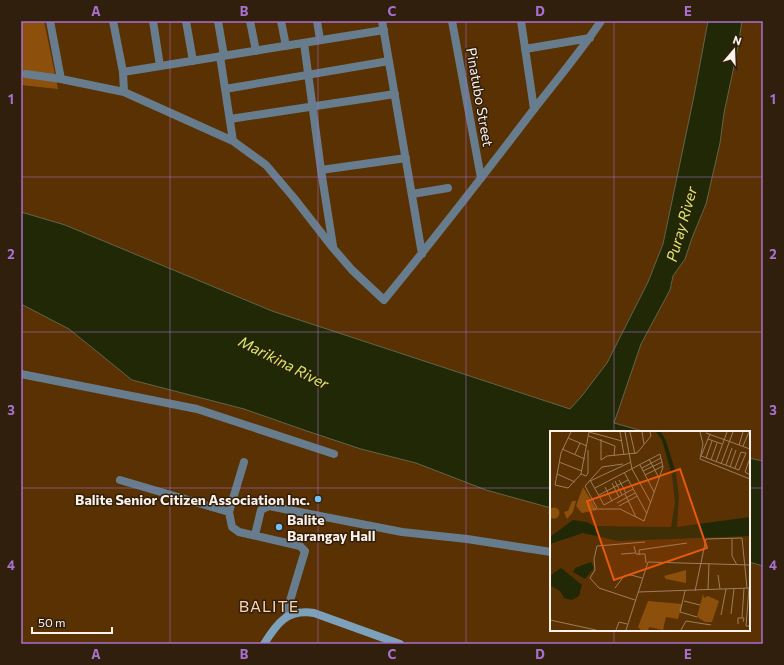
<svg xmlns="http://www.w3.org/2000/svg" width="784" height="665" viewBox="0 0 784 665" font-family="Commissioner,sans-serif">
	<rect width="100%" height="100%" fill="#5a3102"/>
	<path fill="#8c500c" d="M21,21H44L58,89L21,85Z"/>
	<path fill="#202806" stroke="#62654a" d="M708,21H742L737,52L724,113L720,143L706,204L692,238L685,259L673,276L670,290L641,344L614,423L646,432H551V508L486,490L416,463L361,449L307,431L244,409L132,380L69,329L21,304V212L65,225L272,311L570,409L581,397L607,363L648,282L663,244L694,96Z
		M749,458L763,461V566L749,562Z"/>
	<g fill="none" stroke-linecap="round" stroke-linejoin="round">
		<path stroke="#677d8e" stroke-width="8" d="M50,21L61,79
			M113,21L123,72L124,92
			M153,21L160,66
			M186,21L193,61
			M218,21L224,56
			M250,21L256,51
			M281,21L286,46
			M317,21L320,40
			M382,21L422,254
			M521,21L534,109
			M304,43L321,170L333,246
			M525,49L590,38
			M220,56L233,141
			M123,72L384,30
			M26,74L61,79L124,92L233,141L266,165L294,198L333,248L352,270L384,300C434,239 483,176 531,113C555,82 579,54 601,21
			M225,89L389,61
			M230,119L395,94
			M321,170L406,158
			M412,194L448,188
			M21,374L197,409L334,454
			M244,462L229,512L232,527L239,532L300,546L305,551L289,604L287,616
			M120,480L229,512
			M255,535L261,510L269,506L402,532L467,539L551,552"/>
		<path stroke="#677d8e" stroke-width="8" d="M452,21L481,178"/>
		<path stroke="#7ea1bb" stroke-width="8" d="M264,644C277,623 287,609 314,613L400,644"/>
	</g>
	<path fill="none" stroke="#a871ce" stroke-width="1" stroke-opacity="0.55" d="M170,21V644M318,21V644M466,21V644M614,21V432M21,177H763M21,332H763M21,488H551M749,488H763M614,630V644"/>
	<g fill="#75c0f6" stroke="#311f0d" stroke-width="1.5">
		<circle cx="318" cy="499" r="4"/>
		<circle cx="279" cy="527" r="4"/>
	</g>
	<g text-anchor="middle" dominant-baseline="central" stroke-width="3" stroke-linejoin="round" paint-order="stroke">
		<g font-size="14" fill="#fdf2ea" stroke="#311f0d">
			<text transform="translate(480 97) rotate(80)">Pinatubo Street</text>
		</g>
		<g font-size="14" font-weight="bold" fill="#fdf2ea" stroke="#311f0d" text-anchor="end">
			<text x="310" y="499">Balite Senior Citizen Association Inc.</text>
			<text x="287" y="519" text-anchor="start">Balite<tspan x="287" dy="16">Barangay Hall</tspan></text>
		</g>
		<g font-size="15" font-style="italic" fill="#cef167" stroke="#311f0d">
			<text transform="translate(681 224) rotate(-74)">Puray River</text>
			<text transform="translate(284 362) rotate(27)">Marikina River</text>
		</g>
		<g font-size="16" letter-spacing="1" fill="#fdd4b1" stroke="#311f0d">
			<text x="269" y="605">BALITE</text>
		</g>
	</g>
	<g transform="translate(550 431)">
		<rect width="200" height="200" fill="#5a3102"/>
		<path d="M33,56L47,79L32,82L26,75ZM22,70H26L23,81L17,88L14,81L18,80ZM-1.5 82a5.5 5.5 0 1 1 11 0a5.5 5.5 0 1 1-11 0ZM136,139V152L116,148L114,145ZM153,163L154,167L158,165L169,170L162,191H155L147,186ZM98,170L132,173L128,188L116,186L113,199L99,196L98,199H91L88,196Z" fill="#8c500c"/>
		<path d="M106,1H111L116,10L126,42L129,66L127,96L200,86V105L68,110L33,102L0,113V106L23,89L37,91L44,95L121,96L125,72L122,44L112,9ZM41,131L44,137L35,148L23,141L25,137ZM11,137L32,154L29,165L22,169L14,167L10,160L0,154L1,144Z" fill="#202806"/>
		<path fill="none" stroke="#9b7e5f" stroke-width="1" d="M21,1L11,22L5,54L18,57L31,43L39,1M39,1L72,10M70,1L74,24M75,1L82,38L101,72M80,1L85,23M92,1L94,13M150,1L153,13L150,28L200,48M156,2L200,18M160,3L151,25L189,39L196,22L191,21L185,37M39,5L65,15L64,24M18,7L37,15M51,8V29L57,25L87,22L101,5L100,1M158,8L172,13M189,14L193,1M193,15L199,1M12,18L35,28M25,23L30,12M156,27L162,10M200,27L195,41L200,44M99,28L109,47M161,29L167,12M9,31L32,40M166,31L177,1M171,33L183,1M90,34L104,61M176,34L182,17M180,36L186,19M92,37L111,27M93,40L112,31M74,41L97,83M7,43L25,51M31,43L36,45L38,42V19M95,44L113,35M40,49L54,74M69,49L76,62M40,50L81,31M65,50L72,64M62,52L69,66M55,56L62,70M75,63L86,86M49,64L78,49M67,72L85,62M54,74L83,58M69,75L87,65M47,77L35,55L52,36L73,33M43,78H70L94,90L113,36L110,23L45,57M182,108V125L187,134M84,115L86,123H95L96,132M71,123L85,122M89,124V119L137,112M168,144L170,158M65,157L74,145L81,144L92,147M199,157L196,195H200M158,159L159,133M135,160L130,181L147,186M145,160L156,108L192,107L197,157M88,161L200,157M85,169L49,157L40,147L45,139L44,128L47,115L95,111M134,170L150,174M181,183L184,158M171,184L176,158M192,187L194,157M0,189L46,199M188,193V187H194L193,191M66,199L69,191L77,193M76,199L98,131L200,134M131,199L136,190L161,194"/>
		<path fill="#e8590c" fill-opacity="0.15" stroke="#e8590c" stroke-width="2" d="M130,38L157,117L64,149L37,70Z"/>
		<rect width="200" height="200" fill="none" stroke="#fdf2ea" stroke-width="2"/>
	</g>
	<rect width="784" height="665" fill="none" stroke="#311f0d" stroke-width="44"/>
	<g transform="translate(734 50) rotate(19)" stroke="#311f0d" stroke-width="3" paint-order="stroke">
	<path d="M0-3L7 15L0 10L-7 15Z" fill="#fdf2ea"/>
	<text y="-6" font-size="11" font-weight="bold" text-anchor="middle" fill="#fdf2ea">N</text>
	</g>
	<path d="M32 627v6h80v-6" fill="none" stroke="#fdf2ea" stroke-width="2"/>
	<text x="38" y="627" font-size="12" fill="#fdf2ea" stroke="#311f0d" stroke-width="3" paint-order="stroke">50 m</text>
	<rect x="22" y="22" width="740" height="621" fill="none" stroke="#a871ce" stroke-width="1.5"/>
	<g font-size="13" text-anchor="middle" font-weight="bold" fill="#a871ce">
		<text x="96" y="16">A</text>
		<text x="244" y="16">B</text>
		<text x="392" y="16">C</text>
		<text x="540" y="16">D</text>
		<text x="688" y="16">E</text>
		<text x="11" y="104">1</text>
		<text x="773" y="104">1</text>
		<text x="11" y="259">2</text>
		<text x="773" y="259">2</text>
		<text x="11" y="415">3</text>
		<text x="773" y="415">3</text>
		<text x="11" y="570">4</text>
		<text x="773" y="570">4</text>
		<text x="96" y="659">A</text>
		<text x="244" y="659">B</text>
		<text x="392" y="659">C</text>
		<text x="540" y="659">D</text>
		<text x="688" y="659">E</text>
	</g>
</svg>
